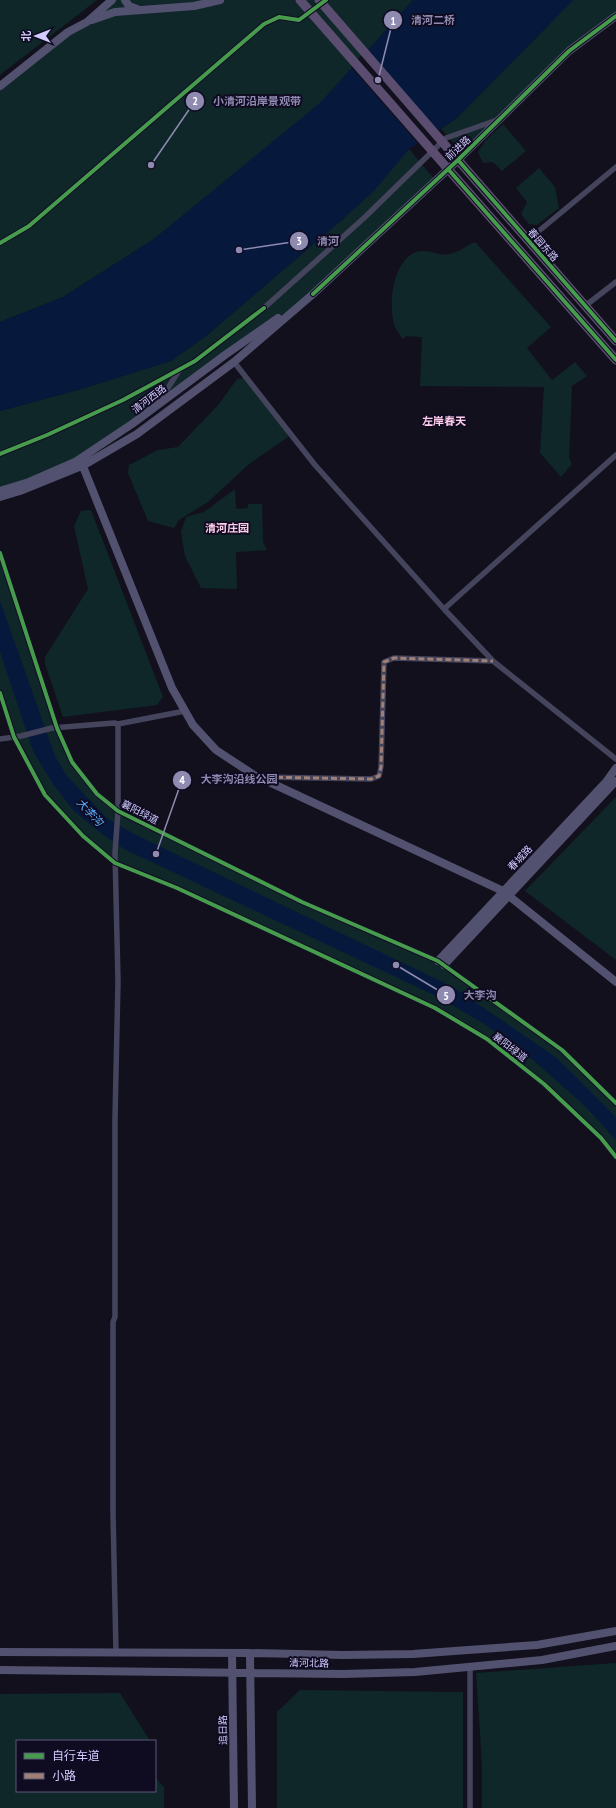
<svg xmlns="http://www.w3.org/2000/svg" width="616" height="1808" viewBox="0 0 616 1808" font-family="'PT Sans Narrow','Noto Sans SC',sans-serif">
	<rect width="100%" height="100%" fill="#12101c"/>
	<path fill="#0f2729" d="M0,0H97L0,75Z
		M112,0H413L317,107L154,239L63,297L0,322V86Z
		M573,0H616V16L569,51L464,154L441,129L458,117Z
		M503,124L526,151L502,171L493,162L483,163L478,152L486,140Z
		M409,149L436,181L313,294L225,355L75,462L0,491V411L81,389L171,361L206,336L344,218Z
		M539,168L555,187L559,208L537,225L529,224L521,214L527,202L516,188Z
		M475,242L551,327L527,348L552,380L575,362L587,376L572,386L569,458L572,464L561,477L540,453L544,387L420,386L422,337L406,336L403,339C401,336 398,332 396,329C387,309 392,263 414,253C427,247 438,257 450,254C458,252 467,246 475,242Z
		M246,377L291,435L249,464L208,502L179,520L174,528L148,521L128,473L129,465L158,450L178,447L219,404L237,379Z
		M235,489L236,509L248,508V504H262L263,542L267,550L237,552L236,554L237,589L201,588L185,556L181,532L186,517L204,512Z
		M91,510L163,697L157,705L63,717L45,664V657L88,589L74,526L81,511Z
		M0,553L57,728L72,762L97,794L118,811L302,902L431,958L562,1050L616,1103V1157L544,1084L487,1039L435,1008L347,966L115,863L83,836L45,795L14,737L0,693Z
		M616,797V960L525,891Z
		M616,1663V1808H482V1765L476,1673Z
		M300,1690L463,1692V1808H277V1712Z
		M120,1693L150,1741H17V1791H155V1749L156,1778L164,1787V1808H0V1694Z"/>
	<path fill="#06193d" d="M413,0H573L458,117L441,129L409,149L374,191L344,218L206,336L171,361L81,389L0,411V322L63,297L154,239L321,102Z
		M0,601L55,756L66,775L107,818L132,833L453,987L557,1058L616,1117V1140L585,1106L532,1059L486,1025L452,1005L432,994L124,849L97,830L74,811L53,784L33,751L0,652Z"/>
	<path fill="#12101c" d="M367,49L440,133L419,145L351,67Z"/>
	<g fill="none" stroke-linecap="round" stroke-linejoin="round">
		<path stroke="#45445d" stroke-width="5.5" d="M528,240L616,167
			M0,243L29,226L264,24L279,17L299,20L326,0
			M585,306L616,282
			M234,362L315,465L444,609L493,661L616,759
			M159,402L180,369
			M0,454L47,435L123,400L195,361L264,308L364,218L446,138L497,120
			M0,553L57,728L72,762L97,794L118,811L302,902L438,961L562,1050L616,1103
			M444,609L616,455
			M0,693L14,737L45,795L83,836L115,863L177,888L435,1008L487,1039L544,1084L601,1138L616,1157
			M118,724L185,711
			M0,739L21,736L52,728L114,723L118,724V811L115,853L118,981L115,1118V1317L113,1322V1512L116,1652
			M262,777L371,779L379,776L381,767L384,662L394,658L493,661
			M470,1667V1808"/>
		<path stroke="#535170" stroke-width="8" d="M125,0L129,6L137,9
			M92,20L115,12L194,6L220,0
			M0,86L68,32L87,22L112,0
			M80,459L172,688L193,725L216,750L254,775L503,891L616,982
			M0,491L29,482L75,462L132,424L225,355L278,318
			M0,497L20,491L84,465L137,434L234,362L313,294L458,160L569,51L616,16
			M438,961L606,782L616,768
			M444,965L616,781
			M0,1652L250,1653L343,1655L413,1654L537,1645L616,1631
			M232,1653L234,1808
			M250,1653L252,1808
			M0,1670L343,1674L415,1672L542,1660L616,1646"/>
		<path stroke="#5a4d6f" stroke-width="9" d="M458,160L616,341
			M448,169L616,360"/>
		<path stroke="#5a4d6f" stroke-width="9" d="M300,0L448,169
			M319,0L458,160"/>
		<path stroke="#9e8076" stroke-width="3" stroke-dasharray="6 3" stroke-linecap="butt" d="M259,777L371,779L379,776L381,767L384,662L394,658L493,661"/>
		<defs>
			<path id="cycleway" d="M458,160L616,341
				M448,169L616,360
				M0,243L29,226L264,24L279,17L299,20L326,0
				M313,294L458,160L569,51L616,16
				M0,454L47,435L123,400L195,361L264,308
				M0,553L57,728L72,762L97,794L118,811L302,902L438,961L562,1050L616,1103
				M0,693L14,737L45,795L83,836L115,863L177,888L435,1008L487,1039L544,1084L601,1138L616,1157"/>
		</defs>
		<use href="#cycleway" stroke="#0f0b21" stroke-width="6"/>
		<use href="#cycleway" stroke="#469c4c" stroke-width="4"/>
	</g>
	<g text-anchor="middle" dominant-baseline="central" stroke-width="4" stroke-linejoin="round" paint-order="stroke">
		<g font-size="10" fill="#d2cbff" stroke="#0f0b21">
			<text transform="translate(458 148) rotate(-43)">前进路</text>
			<text transform="translate(543 245) rotate(49)">春园东路</text>
			<text transform="translate(149 399) rotate(-37)">清河西路</text>
			<text transform="translate(140 812) rotate(27)">襄阳绿道</text>
			<text transform="translate(520 858) rotate(-47)">春城路</text>
			<text transform="translate(510 1047) rotate(38)">襄阳绿道</text>
			<text transform="translate(309 1663) rotate(1)">清河北路</text>
			<text transform="translate(223 1730) rotate(-91)">追日路</text>
		</g>
		<g font-size="11" font-weight="bold" fill="#ffcdec" stroke="#0f0b21">
			<text x="444" y="421">左岸春天</text>
			<text x="227" y="528">清河庄园</text>
		</g>
		<g font-size="11" font-style="italic" fill="#59b0ff" stroke="#0f0b21">
			<text transform="translate(90 812) rotate(47)">大李沟</text>
		</g>
	</g>
	<path fill="none" stroke="#8f8ab0" stroke-width="1.5" d="M378 80L393 20M151 165L195 101M239 250L299 241M156 854L182 780M396 965L446 995"/>
	<g fill="#8f8ab0" stroke="#0f0b21" stroke-width="1.5">
		<circle cx="378" cy="80" r="4"/>
		<circle cx="151" cy="165" r="4"/>
		<circle cx="239" cy="250" r="4"/>
		<circle cx="156" cy="854" r="4"/>
		<circle cx="396" cy="965" r="4"/>
		<circle cx="393" cy="20" r="10"/>
		<circle cx="195" cy="101" r="10"/>
		<circle cx="299" cy="241" r="10"/>
		<circle cx="182" cy="780" r="10"/>
		<circle cx="446" cy="995" r="10"/>
	</g>
	<g font-size="12" text-anchor="middle" font-weight="bold" fill="#fff">
		<text x="393" y="25">1</text>
		<text x="195" y="105">2</text>
		<text x="299" y="245">3</text>
		<text x="182" y="784">4</text>
		<text x="446" y="1000">5</text>
	</g>
	<g font-size="11" text-anchor="middle" font-weight="bold" fill="#8f8ab0" stroke="#0f0b21" stroke-width="4" stroke-linejoin="round" paint-order="stroke">
		<text x="433" y="24">清河二桥</text>
		<text x="257" y="105">小清河沿岸景观带</text>
		<text x="328" y="245">清河</text>
		<text x="239" y="783">大李沟沿线公园</text>
		<text x="480" y="999">大李沟</text>
	</g>
	<rect x="16" y="1740" width="140" height="52" fill="#0f0b21" stroke="#5d587a"/>
	<rect x="24" y="1753" width="20" height="6" fill="#469c4c" stroke="#5d587a"/>
	<text x="52" y="1760" font-size="12" fill="#d2cbff">自行车道</text>
	<rect x="24" y="1773" width="20" height="6" fill="#9e8076" stroke="#5d587a"/>
	<text x="52" y="1780" font-size="12" fill="#d2cbff">小路</text>
	<g transform="translate(36 36) rotate(270)" stroke="#0f0b21" stroke-width="3" paint-order="stroke">
	<path d="M0-3L7 15L0 10L-7 15Z" fill="#d2cbff"/>
	<text y="-6" font-size="11" font-weight="bold" text-anchor="middle" fill="#d2cbff">北</text>
	</g>
</svg>
